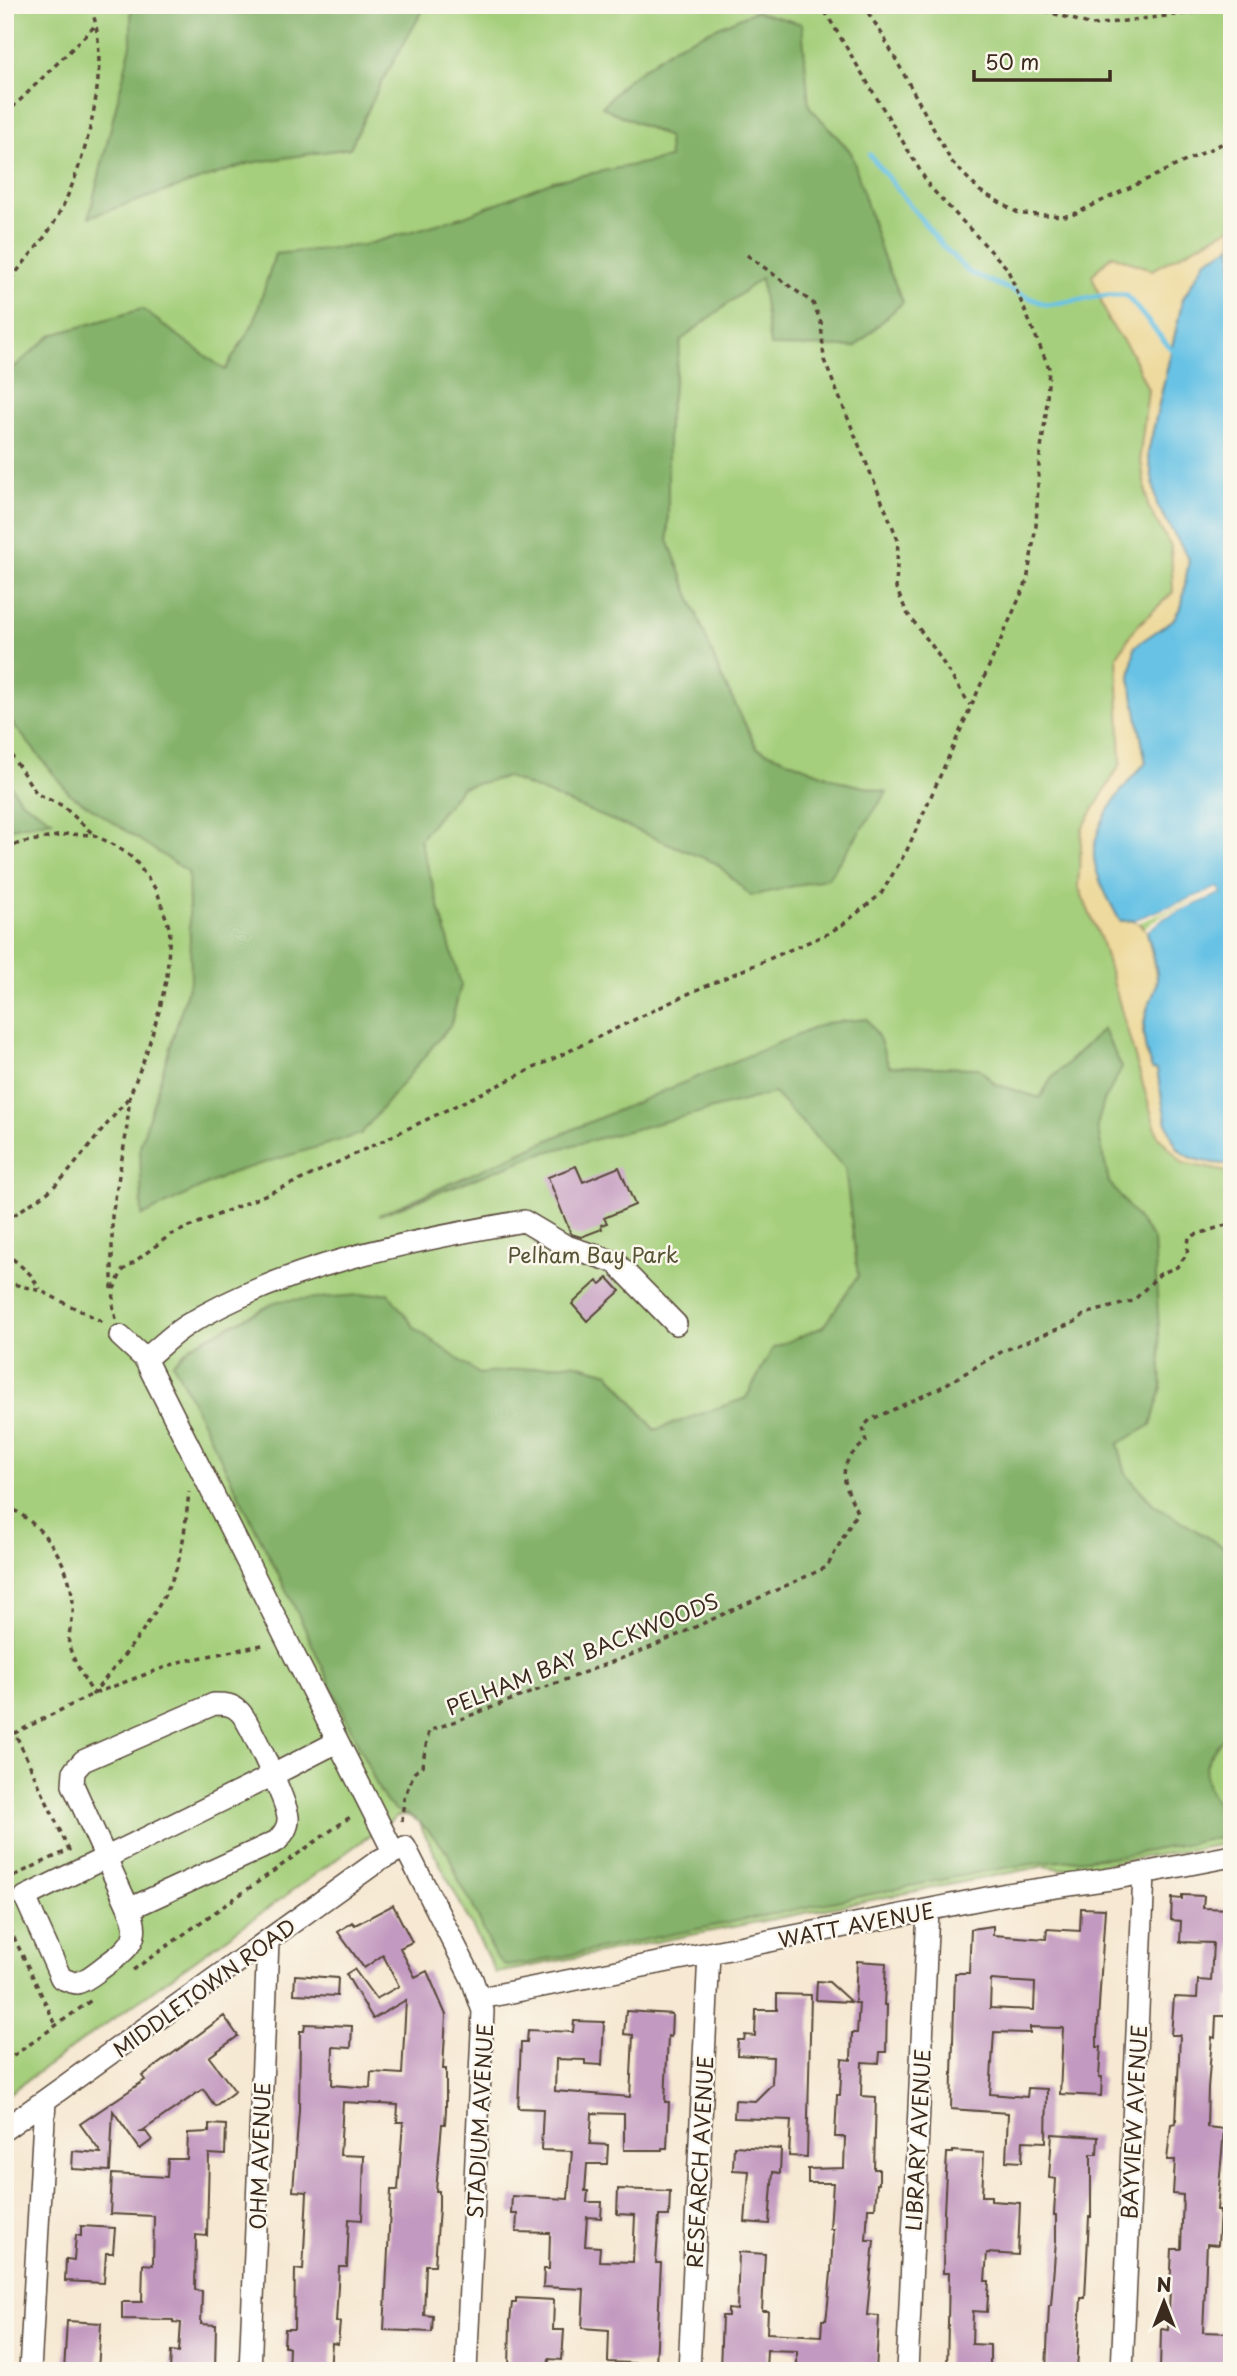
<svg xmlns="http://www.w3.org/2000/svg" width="1237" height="2376" viewBox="0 0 1237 2376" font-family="'Playpen Sans',sans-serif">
	<rect width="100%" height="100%" fill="#fbf7ec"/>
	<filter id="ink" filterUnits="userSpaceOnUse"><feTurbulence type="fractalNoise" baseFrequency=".0143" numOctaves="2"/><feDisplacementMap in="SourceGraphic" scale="14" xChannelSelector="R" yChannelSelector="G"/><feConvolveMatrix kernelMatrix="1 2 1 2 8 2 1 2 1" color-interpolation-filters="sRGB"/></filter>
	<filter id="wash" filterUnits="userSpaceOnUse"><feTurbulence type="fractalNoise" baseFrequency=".00686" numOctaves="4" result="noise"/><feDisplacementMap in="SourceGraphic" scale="28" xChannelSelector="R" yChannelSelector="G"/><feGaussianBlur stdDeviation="1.57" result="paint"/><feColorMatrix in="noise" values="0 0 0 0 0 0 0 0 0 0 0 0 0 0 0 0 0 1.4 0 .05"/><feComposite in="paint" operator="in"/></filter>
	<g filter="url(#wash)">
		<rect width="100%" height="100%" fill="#f6e8d2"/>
		<path fill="#a5cf7b" stroke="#707c4c" stroke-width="2" d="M5,5H1232V426L1218,888L1232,1091V1843L1096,1865L1061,1869L1045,1866L496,1973L418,1821L407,1815L397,1816L5,2096Z"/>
		<path fill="#84b26b" stroke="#606e44" stroke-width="2" d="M131,5H426L380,85L350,148L250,163L89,217L131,45Z
			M755,11L802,24L809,106L851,152L882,254L903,302L855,347L770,346L761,278L681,340L668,421V540L721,676L757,748L842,782L887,792L828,878L751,896L716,863L507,777L462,787L420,839L461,985L451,1024L361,1134L231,1173L142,1216L140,1146L191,978L188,872L69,793L5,714V375L52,335L142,309L225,370L254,322L275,254L364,245L462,217L553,181L669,158L668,137L602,107L626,81L675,46Z
			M5,776L20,800L52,820L5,829Z
			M867,1019L879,1038L889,1066L979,1068L995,1084L1040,1098L1051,1079L1103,1029L1122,1068L1104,1101L1097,1126L1109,1182L1154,1240L1162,1387L1151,1425L1118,1444L1126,1474L1153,1504L1223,1547L1232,1571V1731C1212,1747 1198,1766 1210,1792C1218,1809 1232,1814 1232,1835L1123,1856L1038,1863L985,1871L525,1964L505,1965L495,1956L472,1904L459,1881L448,1853L428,1830L411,1816L396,1810L387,1803L380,1792L299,1616L173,1363L192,1345L278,1301L388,1293L416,1329L479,1374L573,1363L609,1373L655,1430L746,1398L773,1348L823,1327L858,1276L845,1168L774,1093L539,1154L379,1215L585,1124L826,1023Z"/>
		<path fill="#eeda9e" stroke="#94825e" stroke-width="2" d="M1232,227V246L1205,261L1183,298L1148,453L1189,559L1182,605L1173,620L1135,647L1130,678L1146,763C1126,782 1113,802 1100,826L1120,921L1135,920L1147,931L1157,978L1155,993L1147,1009L1143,1031L1147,1057L1157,1070L1167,1124L1177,1148L1188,1156L1232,1165V1173L1183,1163L1158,1136L1101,940L1078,886L1082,829L1121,763L1117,656L1135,628L1173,592L1171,547L1148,506L1140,455L1148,390L1131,352L1108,320L1092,275L1112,255L1152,270Z"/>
		<path fill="#67c2e5" stroke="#517682" stroke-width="2" d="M1232,246V1165C1218,1163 1201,1163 1188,1156C1165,1146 1162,1093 1157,1070L1152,1069C1144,1050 1141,1030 1147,1010C1150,999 1157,992 1157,979C1157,964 1150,946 1147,931L1163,918L1221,893L1218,888L1135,920L1120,921C1110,902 1092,872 1094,850C1098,817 1123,786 1146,763L1130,678L1135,646L1173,620L1182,605L1189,559L1157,505L1148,453L1183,299L1205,261Z"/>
		<path fill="#f6e8d2" d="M1218,888L1221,893L1163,918L1147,931L1144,928L1162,915L1210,894L1138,923L1135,920Z"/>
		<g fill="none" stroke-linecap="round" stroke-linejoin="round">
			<path stroke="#67c2e5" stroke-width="5" d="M870,155L941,244L968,272L1047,305L1108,295H1126L1171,349"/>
		</g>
		<g id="blocks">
			<path fill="#c299c0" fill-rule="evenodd" d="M576,1166L583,1182L619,1167L635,1205L604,1218L607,1223L601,1225L602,1229L581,1237L571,1234L548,1177Z
				M608,1278L620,1291L587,1321L572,1304L597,1281L601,1284Z
				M1182,1895L1204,1896L1203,1908L1232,1909V1997H1228L1227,2016H1216L1215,2038L1212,2037L1208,2088L1207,2127L1224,2129L1217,2210H1220L1218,2245L1207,2244L1203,2332L1232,2333V2371H1160L1161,2329L1168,2330L1172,2249H1181L1183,2195L1173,2194L1175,2160H1167L1171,2124L1176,2123L1180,2035H1171L1174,1997L1197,1998L1198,1980L1211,1981L1213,1943L1180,1942L1181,1921L1171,1920L1172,1898L1182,1899Z
				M393,1905L412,1942L400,1948L415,1977L427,1971L446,2015L443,2069H446V2109L445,2124H442L436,2191H439V2208L435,2265H426L424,2315L433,2316L432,2332L384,2330L391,2190H398L403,2122H397L398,2105L343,2102L340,2155L364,2156L362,2220L349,2219L347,2267H339L336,2322H340L338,2344L332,2343L330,2371H288L289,2348L284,2346L285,2329H294L295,2269L303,2270L307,2192L293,2191L299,2110L300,2031H304L305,2024L352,2026L351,2048L333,2047L332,2085L370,2088L371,2072L402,2074L406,2000L373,2019L346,1974L354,1969L376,1999L399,1986L383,1955L364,1968L338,1932L352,1922L355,1925Z
				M1081,1908L1105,1909L1097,2037V2047H1101L1099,2077H1102L1101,2096L1060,2094L1063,2028L1030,2027V2033L994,2032L990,2094L1027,2097L1028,2088L1047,2089L1046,2142L1023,2141L1022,2162L1006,2161L1008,2113L951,2109L955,1973H969L971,1929L993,1926V1935L1046,1939L1047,1929L1080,1931ZM991,1980L1035,1983L1034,2010L990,2008Z
				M857,1961L886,1963L884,2005H887L886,2052H880L879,2063L862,2062L861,2096L876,2097L874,2169H879V2184H877L875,2208H868L866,2240H874L867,2315L879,2316L876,2371H829V2367L797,2365V2351L767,2350L766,2370L720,2369L722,2316H728V2309L737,2310L739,2252L765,2254L762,2311H768L767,2333L821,2336L822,2320H826L827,2313L831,2273L833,2229H830L833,2183H808V2169L844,2168L845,2137H835L837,2095H840L842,2059L851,2060L852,2033H857L859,2003H855Z
				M295,1975L338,1978L337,1996L294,1994Z
				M817,1981L829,1982L851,2002L816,2000Z
				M777,1994L811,1995L807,2157L789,2156L791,2120L734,2118L735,2100L755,2101L772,2084L773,2057L737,2055L738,2040H744L745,2035L755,2036L756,2010H777Z
				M626,2011L672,2014L671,2037L668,2036L665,2102H669L667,2148H662V2150H624V2114L592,2113L590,2144L608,2145L607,2164H587L585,2191H588L587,2202H602L601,2218L587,2217L585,2246L600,2247L599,2261L633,2262L635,2215L617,2214L618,2189L670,2191L669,2216H659L656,2263H661L656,2364L608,2362L609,2330L582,2328L584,2289L543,2287L544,2269H549L550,2233L516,2232L517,2214H511L512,2196L568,2199L572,2151L541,2150L543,2109L518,2108L521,2042H527L528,2030L573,2032L574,2021L604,2022L602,2065L585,2064V2060L556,2059L555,2091L630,2097L633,2035L624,2034Z
				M224,2016L238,2036L209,2057L235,2091L215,2106L203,2089L141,2132H146L152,2140L140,2149L113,2111L110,2171L72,2169L73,2151L101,2153L80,2124L145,2080L142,2076Z
				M209,2124L226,2125L225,2155L209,2154L207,2236L196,2235L195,2290L202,2291L201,2324L216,2325L215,2371H170L171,2351L179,2352L181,2323L173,2322V2320L122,2319V2302H142L143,2264L153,2265L154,2216L110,2214L112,2174L167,2177L168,2159H187L188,2133L209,2132Z
				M1052,2134L1098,2137L1097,2154H1091V2217H1089L1085,2298H1081L1077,2371H1046L1049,2305H1051L1056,2240V2215H1054L1056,2179L1049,2178Z
				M734,2146L781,2149L780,2173L773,2172L769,2224L745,2222L749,2171L733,2170Z
				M953,2151L984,2153L982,2196H991V2201L1020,2203L1018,2255L987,2253L985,2281H989L987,2312L973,2311L972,2344L990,2345V2371H947L949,2273H943L944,2212L947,2153H953Z
				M81,2226L115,2228L113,2253H106L104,2283L65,2281L66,2259L74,2260L76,2235L81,2236Z
				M516,2298L554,2300L553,2330H564L562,2360L549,2359L548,2371H509L510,2321L512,2303H516Z
				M67,2321L101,2323L98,2371H64Z"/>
		</g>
	</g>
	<g filter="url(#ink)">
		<use href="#blocks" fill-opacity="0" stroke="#574639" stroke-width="2"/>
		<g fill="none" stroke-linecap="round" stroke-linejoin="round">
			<defs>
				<path id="minor" d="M120,1336L145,1359L393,1851
					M145,1359C159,1348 172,1334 187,1325C287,1264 410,1241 524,1221L566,1246L615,1262L676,1324
					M129,1909L277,1841C283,1834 289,1827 288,1817C287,1803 249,1721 240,1712C232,1704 225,1704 214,1704L83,1761L74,1771L73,1785L129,1909C145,1941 124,1951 102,1968C95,1973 86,1981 77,1983C72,1983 66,1980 61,1978L25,1897C129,1846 234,1796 337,1742
					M481,1998L1007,1894L1117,1878L1232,1856
					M5,2129L378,1861L405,1847L472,1979L483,2011L466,2371
					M30,2371L45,2101
					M250,2371L268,1942
					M689,2371L709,1953
					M907,2371L928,1910
					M1122,2371L1144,1874"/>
			</defs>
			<use href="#minor" stroke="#574639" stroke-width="24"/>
			<path stroke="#574639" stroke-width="3.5" stroke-dasharray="5 5" stroke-linecap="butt" d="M863,5L882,34L951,161L980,191L1020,214L1070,216L1232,139
				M1025,5L1092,25L1232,8
				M5,115L97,24
				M747,255L813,303L821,322L824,360L898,540L896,588L907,613L933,647L970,705
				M5,288C20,265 40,246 54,223C85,169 114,65 90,5
				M5,746L37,794L63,806L93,834
				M5,849L20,843L68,834L94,835L116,846L134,859L157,891L170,930L167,976L160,1008L145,1057L130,1095L126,1135L112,1216V1290
				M5,1221L48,1192L66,1175L129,1097
				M5,1252L30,1274L40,1289
				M5,1282L41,1291L105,1323
				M116,1319L113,1306L114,1289L122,1271L170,1235L305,1178L692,992L827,934L842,925L881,894L907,850L1027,581L1036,526L1039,463L1046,414L1049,368L1007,268L930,187L821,5
				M5,1505C43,1524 69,1560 73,1602C75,1616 67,1634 69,1645C72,1659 86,1681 93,1694C123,1656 157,1619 175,1572C184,1547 186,1518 189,1492
				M5,1738L93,1694L179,1662L267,1644
				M402,1821L404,1798L414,1773L422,1766L429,1731L649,1648L827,1567L857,1512C843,1481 834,1465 866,1442L863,1427L870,1420L938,1389L1003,1351L1075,1322L1085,1314L1133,1301L1160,1274L1177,1267L1187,1254L1189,1237L1232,1223
				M5,1880L69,1850L15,1733
				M5,1919L56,2025
				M133,1970L353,1815
				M5,2062L93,1999"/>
			<use href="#minor" stroke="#fff" stroke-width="21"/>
		</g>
	</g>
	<g text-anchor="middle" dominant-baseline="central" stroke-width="5" stroke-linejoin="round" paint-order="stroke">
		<g font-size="21" fill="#565335" stroke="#fbf7ec">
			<text x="593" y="1254">Pelham Bay Park</text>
		</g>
		<g font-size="21" fill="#3b2a1e" stroke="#fbf7ec">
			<text transform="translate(582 1653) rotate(-22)">PELHAM BAY BACKWOODS</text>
			<text transform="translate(856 1924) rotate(-11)">WATT AVENUE</text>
			<text transform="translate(204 1987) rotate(-36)">MIDDLETOWN ROAD</text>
			<text transform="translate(479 2121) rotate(-87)">STADIUM AVENUE</text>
			<text transform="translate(1133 2122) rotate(-87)">BAYVIEW AVENUE</text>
			<text transform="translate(917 2140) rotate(-87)">LIBRARY AVENUE</text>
			<text transform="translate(259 2156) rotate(-88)">OHM AVENUE</text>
			<text transform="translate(699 2162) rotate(-87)">RESEARCH AVENUE</text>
		</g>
	</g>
	<rect width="1237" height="2376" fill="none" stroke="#fbf7ec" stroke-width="28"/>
	<g transform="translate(1164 2302)" stroke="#fbf7ec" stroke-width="5" paint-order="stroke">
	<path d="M0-5L12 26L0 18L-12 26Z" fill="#3b2a1e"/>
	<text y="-10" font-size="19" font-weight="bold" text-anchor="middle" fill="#3b2a1e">N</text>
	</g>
	<path d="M974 70v10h136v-10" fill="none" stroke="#3b2a1e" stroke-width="3.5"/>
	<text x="985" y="70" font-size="21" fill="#3b2a1e" stroke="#fbf7ec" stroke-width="5" paint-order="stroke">50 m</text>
</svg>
